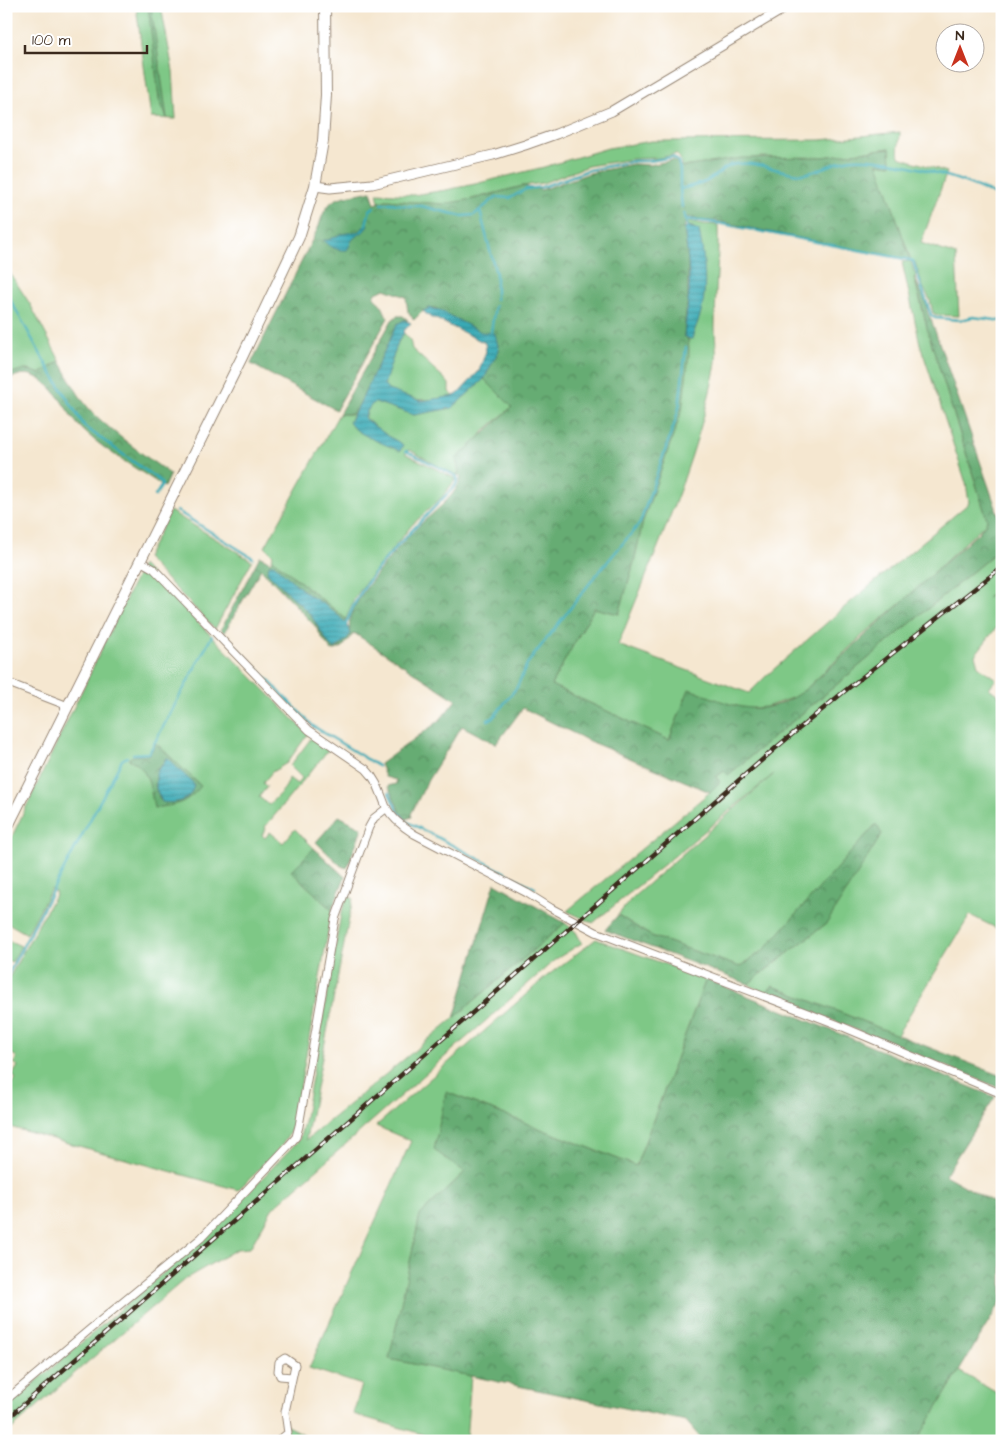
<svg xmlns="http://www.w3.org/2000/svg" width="1008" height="1447" viewBox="0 0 1008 1447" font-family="'Architects Daughter',sans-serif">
	<defs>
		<pattern id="forest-crowns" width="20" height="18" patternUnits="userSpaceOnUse" patternTransform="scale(1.25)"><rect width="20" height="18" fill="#66ac73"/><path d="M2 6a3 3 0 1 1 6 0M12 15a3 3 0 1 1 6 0" fill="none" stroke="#558c5e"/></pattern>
		<pattern id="water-rules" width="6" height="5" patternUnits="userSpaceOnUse" patternTransform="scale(1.25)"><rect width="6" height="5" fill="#39aab6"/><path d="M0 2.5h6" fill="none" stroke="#318b93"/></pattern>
	</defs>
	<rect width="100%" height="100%" fill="#fff"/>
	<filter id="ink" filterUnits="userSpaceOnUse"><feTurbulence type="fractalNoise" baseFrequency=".02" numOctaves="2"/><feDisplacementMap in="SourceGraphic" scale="10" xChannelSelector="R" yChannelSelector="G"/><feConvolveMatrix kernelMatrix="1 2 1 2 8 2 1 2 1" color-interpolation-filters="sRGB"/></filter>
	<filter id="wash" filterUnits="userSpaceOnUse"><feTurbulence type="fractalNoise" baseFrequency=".0096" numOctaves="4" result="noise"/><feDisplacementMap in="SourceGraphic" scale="20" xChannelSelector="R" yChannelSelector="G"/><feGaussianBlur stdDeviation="1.12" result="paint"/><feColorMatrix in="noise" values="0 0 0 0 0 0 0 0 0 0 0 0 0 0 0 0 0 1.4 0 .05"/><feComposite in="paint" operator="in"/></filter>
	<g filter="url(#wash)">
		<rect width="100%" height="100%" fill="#f5e7d0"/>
		<path fill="#7ec886" stroke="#5c7952" d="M136,6H161L173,71L176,119L151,118Z
			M900,132C900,142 897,148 899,157L947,172L921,243L956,255L959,316L937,315L933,313L930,300L923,287L915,262H911L916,276L914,278C935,360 962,439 987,519L986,523L909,596L863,635L806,689L794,697L766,707L742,709L689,690L669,740L551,685L594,608L619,614L634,562L643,521L682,410L689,349L688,339L692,338L695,326L699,318L693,227L688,226V221L703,224L718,225C719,259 715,293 715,327C715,341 718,355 715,369C696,464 654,555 618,645L749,693L765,677L847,605L969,503L966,483L920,344L902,262L911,261L877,163L891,165L890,148L823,157L791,158L761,157L682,167L680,158L676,154L659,158L632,159L588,166L543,183L523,186L460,202L443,204L386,200L379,202L377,193L413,195L446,190L475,184L544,167L608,148L652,141L821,140Z
			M6,267L30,304L60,361L40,374C28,368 17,369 6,377Z
			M404,333L410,340L412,349L445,379L449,384V392L454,396C431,401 406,403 385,388L384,385C389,368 393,347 404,333Z
			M484,379L512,407L483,432L457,475L440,467L410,450L406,451V454L456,479L442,497L412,525L368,579L354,599L346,619L272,559L273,555L265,547L339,414H353L351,417L352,427C370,437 380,445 402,444L388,437L366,419C365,412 370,406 375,402L414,415L452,408Z
			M170,511L252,561L215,629L146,558Z
			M1002,547V586L987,598L1002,589V633L996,628L975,655L978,666L996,679L989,688L1002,698V931L970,915L897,1035L773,986L765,993L748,984L827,923L764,950L739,967L651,936L618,915L632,898L774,774L593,923L567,911L710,792L720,782L715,778L724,771L728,775Z
			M142,565L308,734L287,763L272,772L263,783L267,787L259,797L269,805C277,795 287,790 289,778L297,784L302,778L290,766L312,737L329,749L265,827L266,829L262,835L265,838L270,832L283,843L295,829L314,848L292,872L332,910L294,1122C285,1150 259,1169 238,1190L6,1126V1080L13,1083L16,1078L12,1076L18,1066L14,1063L17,1057L10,1053L8,1056L6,1055V983L56,893L51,889L27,934L6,922V849Z
			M347,897L353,898L306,1140L454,1018L565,923L576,932L582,943L556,959L272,1209L250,1248L237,1249L185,1279L76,1372L6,1434V1407L203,1239L299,1140L304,1122L341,914Z
			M596,939L706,979L636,1166L446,1092L465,1172L420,1215L390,1359L471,1376L466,1441H446L353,1414L362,1385L309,1368L411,1141L376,1126L547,976Z
			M10,941L21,946L12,962L6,960V949Z
			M959,1371L1002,1396V1441H917Z
			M287,1426L305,1435L299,1441H268Z"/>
		<path fill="url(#forest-crowns)" stroke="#506b48" fill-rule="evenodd" d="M148,6H151L167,118L159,99Z
			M890,148L891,165L878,163L910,258L903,259L717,221H705L687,217L684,228L688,260V301L686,310L684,336L688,339L689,355L682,410L643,521L634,562L619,614L594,608L551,685L669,740L689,689C736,706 760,722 806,689L979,532L986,523L987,519L928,332L915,277C918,286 923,295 926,304C927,310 927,314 931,319L1002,525V547L728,775L724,771L716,777L720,782L710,792L589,741L523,708L496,744L462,726L428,780L411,814L412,817L406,819L400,812L388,786L396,784V780L385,777L380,764L439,721L456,700L354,633L342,648L332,651L324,641L315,626L261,569L224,633L221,629L260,556L270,562L272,559L346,619L345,623L295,584L268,573L310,614L327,642L338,648L351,634C349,627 349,621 351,615C361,589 401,543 422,523C434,512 458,494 461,477L457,475L459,472L456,459L512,407L484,379L499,350L498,345L491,332L485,334L480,332L435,308C425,307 420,314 414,320L408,312L406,297L385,289L376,293L374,298C385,307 382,308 388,318L336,410L251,364L319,226C328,193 341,198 371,191L375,204L386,200L443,204L473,199L523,186L541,190L590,173L633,164L650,165L673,160L683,167L741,158L823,157Z
			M397,316H403L408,320L397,324L359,405L353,414H339L392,320Z
			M60,361C70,379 79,399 94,414C117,436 144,455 170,474L164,487C138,469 108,453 85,432C66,415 59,387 34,376C24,372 13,375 6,383V377C17,369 28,368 40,374Z
			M156,743L201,786C186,804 177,805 154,808C150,788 149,767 128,759L133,756L149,755ZM165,759L189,796L177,802L160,800L155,785L158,768L164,763Z
			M339,816L362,828L347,868L341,866L316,842Z
			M876,824L882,834L827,923L748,984L605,930L618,915L651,936L740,967L764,950Z
			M314,848L345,877L332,910L291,871Z
			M495,883L565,923L454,1018Z
			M706,979L995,1097L945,1175L1002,1207V1300L917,1441H703L686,1421L389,1359L420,1215L465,1172L434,1150L446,1092L636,1166Z
			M773,986L1002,1076V1089L765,993Z"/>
		<path fill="url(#water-rules)" stroke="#3a6a6a" d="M366,224H368C365,234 359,233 353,239C350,242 350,247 347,250C338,251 328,247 323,240H328L341,234L360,231Z
			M688,226L699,230C704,253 708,289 701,312C699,322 694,329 692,339H690L684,336C685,324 687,313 688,301C691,281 687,248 684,228Z
			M430,308L439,310L481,332L495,333L499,350L484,379L452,408L414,415L375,402C370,406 365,412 365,419L388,436L402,444L403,446L400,451C388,445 354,434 349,422L359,405L397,324L404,320L411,323L403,332L404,333L398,342L384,385L388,390L421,401L454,396L458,394L479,371L486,351L485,343L434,318H431L423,311Z
			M270,564H274L277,567C286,575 295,584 304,591C319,603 345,614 351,634L342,644L334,649L331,647L310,614L268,573L267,570Z
			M166,757L194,784C192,801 176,804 162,802L156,789V772L164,763Z"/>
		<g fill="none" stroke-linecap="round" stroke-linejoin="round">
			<path stroke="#39aab6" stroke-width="2.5" d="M680,189C688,187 698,185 705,182C713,178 725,167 731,165C758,159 777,173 802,174C814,174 837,160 852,159C889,156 970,180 1002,199
				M381,204L391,203L408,206H421L462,216L474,215L496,197L510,198L526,189L542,187L589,170L634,161H650L673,157L678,161L680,170V189L682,207
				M480,211L496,274V300
				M684,213L688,229
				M685,219L717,223L910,260L913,261L931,315L935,318L960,320L973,317L1002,321
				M366,224L370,210L374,207
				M6,292L46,364L85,427L160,481L162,485L155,496
				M491,332L495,306
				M177,511L253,558
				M346,625C361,574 419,525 455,486L458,479L456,476L406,451
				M223,634L313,726L378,766
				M488,720L493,718L517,687L527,664L593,579L640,523L675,422L679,408L686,347
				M133,754L149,753L212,636
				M389,793L398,812L406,821L535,888
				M6,978L122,760L127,757"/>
		</g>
	</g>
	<g filter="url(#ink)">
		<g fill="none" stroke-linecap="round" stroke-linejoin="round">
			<defs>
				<path id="minor" d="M140,561L154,569L309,730L366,769C377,780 380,792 386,807C392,819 403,827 414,834L527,893L551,908L596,932L836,1024L1002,1094
					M6,682L68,706
					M6,1400L89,1330L201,1238L289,1145L296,1137L299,1126L335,919L369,827L374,818L387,808
					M278,1441L288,1433L285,1412L295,1365L285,1358L279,1362L278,1371L280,1376L292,1377"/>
				<path id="tertiary" d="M315,186L330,188L372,184L493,155L525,145L556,134L612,111L788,6"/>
				<path id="secondary" d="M6,830L242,357L299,237L315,186L323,141L326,95L325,6"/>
			</defs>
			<use href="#minor" stroke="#988877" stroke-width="9"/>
			<use href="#tertiary" stroke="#988877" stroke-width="11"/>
			<use href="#secondary" stroke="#988877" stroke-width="12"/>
			<use href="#minor" stroke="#fff" stroke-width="7"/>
			<use href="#tertiary" stroke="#fff" stroke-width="9"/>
			<use href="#secondary" stroke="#fff" stroke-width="10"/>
			<defs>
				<path id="rail" d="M6,1420L778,746L846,690L1002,567"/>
			</defs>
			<use href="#rail" stroke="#3b2a1e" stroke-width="4.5"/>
			<use href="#rail" stroke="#fff" stroke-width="2.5" stroke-dasharray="8" stroke-linecap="butt"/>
		</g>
	</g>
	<rect width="1008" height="1447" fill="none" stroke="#fff" stroke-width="25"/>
	<g transform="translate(960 48)"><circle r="24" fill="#ffffff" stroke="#b1aaa5"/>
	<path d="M0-4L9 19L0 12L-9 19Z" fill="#c8321e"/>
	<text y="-8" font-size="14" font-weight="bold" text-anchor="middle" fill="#3b2a1e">N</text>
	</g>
	<path d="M25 45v8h122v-8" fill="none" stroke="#3b2a1e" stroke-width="2.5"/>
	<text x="32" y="45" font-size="15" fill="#3b2a1e" stroke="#ffffff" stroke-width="4" paint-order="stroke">100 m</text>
</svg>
